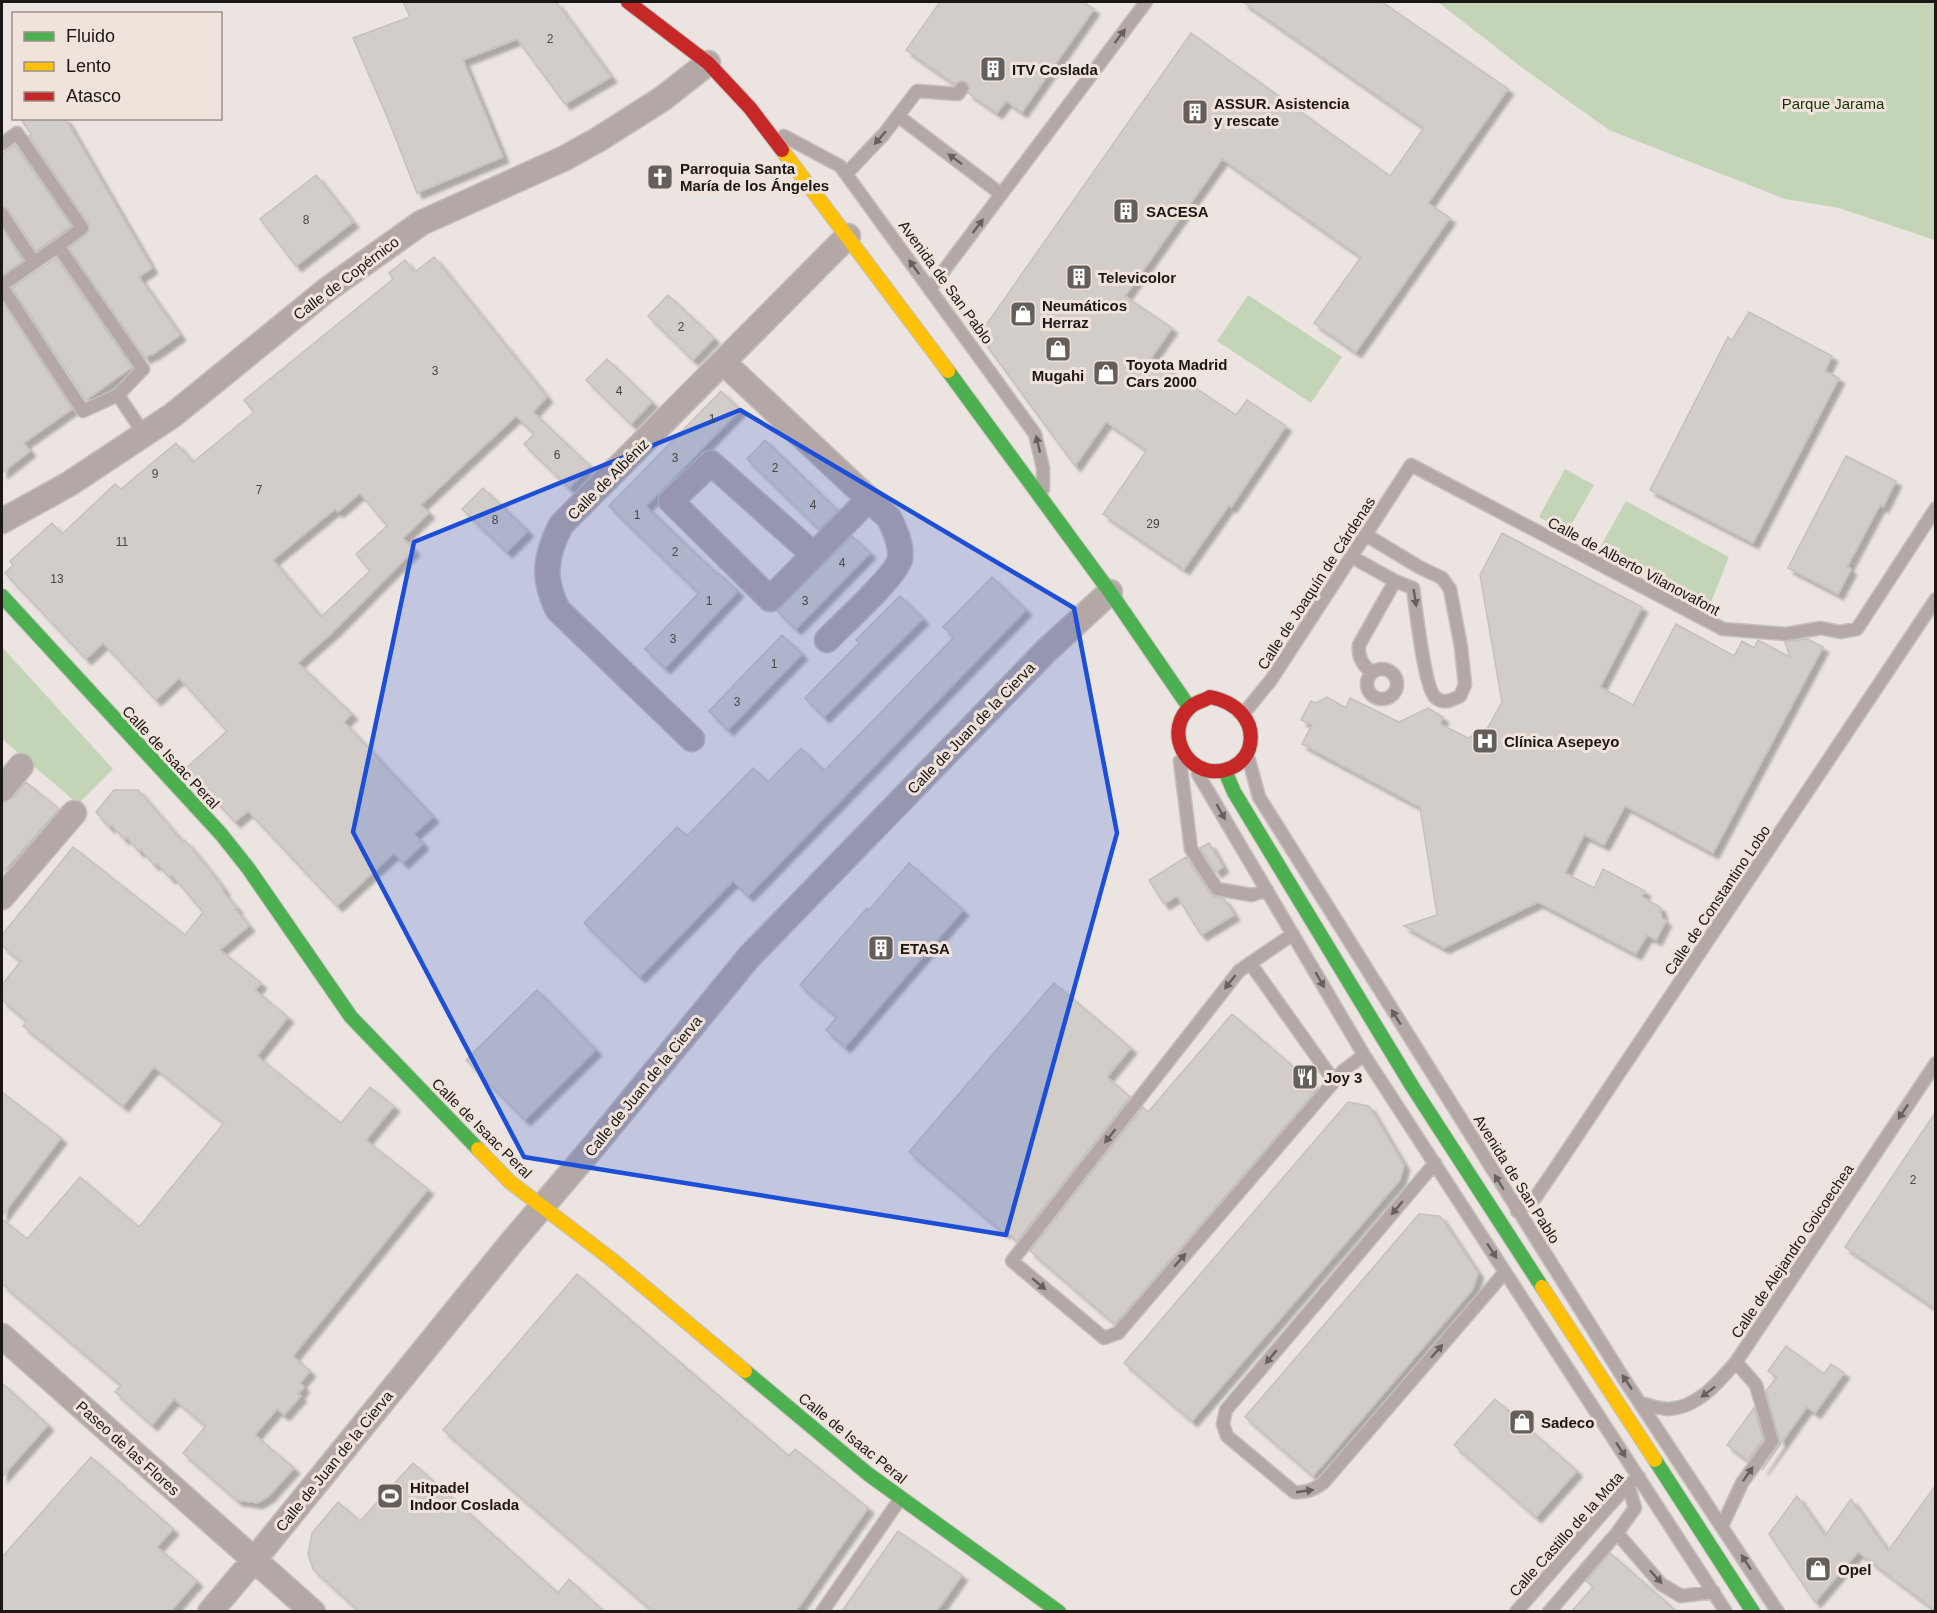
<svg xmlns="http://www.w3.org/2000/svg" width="1937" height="1613" viewBox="0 0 1937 1613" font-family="Arial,sans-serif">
	<defs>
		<filter id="shadow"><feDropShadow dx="5.5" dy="5.5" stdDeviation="1.5" flood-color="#0004"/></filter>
	</defs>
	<rect width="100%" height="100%" fill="#ebe4e0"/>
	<path fill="#c4d4b7" d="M1438,2H1935V240L1839,208L1785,199L1609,130L1520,66Z
		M1248,295L1342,357L1311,403L1217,341Z
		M1565,469L1594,485L1567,532L1539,517Z
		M1626,501L1729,557L1709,607L1599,549Z
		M2,647L113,769L78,804L2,739Z"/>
	<path fill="#d3cdc9" stroke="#c6c1bd" stroke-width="1.5" fill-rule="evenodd" filter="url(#shadow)" d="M403,2H556L611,77L565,104L517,39L463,60L503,157L417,193L388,119L353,38L410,17Z
		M940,2H1083L1094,9L1022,112L1006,101L997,113L968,93L970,88L967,82L962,80L955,84L906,50Z
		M1243,2H1382L1508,89L1428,203L1450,218L1356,352L1314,323L1361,257L1222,159L1125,296L1172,328L1151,358L1236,415L1247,400L1286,426L1231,507L1229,505L1184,569L1103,514L1147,450L1106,422L1075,466L979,335L1191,33L1390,176L1424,128Z
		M20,118H65L152,268L139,277L180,335L152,355L151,354L145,358L69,248L87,234L90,228L89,224L29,136L31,134Z
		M15,145L71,226L36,251L9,209L2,206V154Z
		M316,175L353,222L296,266L260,219Z
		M2,228L23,261L2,275Z
		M434,257L547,397L533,412L590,466L569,488L524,444L534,434L516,416L421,505L429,513L403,538L414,550L334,631L298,663L352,714L344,722L433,817L414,834L423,844L403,863L394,853L337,906L248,811L235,822L186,768L227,731L179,678L156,700L103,643L86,659L5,573L13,565L10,561L52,523L62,534L115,484L121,489L176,443L193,462L254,412L244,400L393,279L389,273L405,260L415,272ZM360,493L387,526L356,554L370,571L321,617L273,560L335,509L338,512Z
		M56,258L132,367L86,400L12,288Z
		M668,295L714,338L693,360L648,316Z
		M2,301L72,409L24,443L30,451L2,473Z
		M1749,312L1832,356L1825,371L1839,378L1753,543L1650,490L1728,337L1732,340Z
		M607,359L652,402L631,424L586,380Z
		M721,391L740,410L646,506L717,574L718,573L738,591L665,668L645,649L699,593L609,506Z
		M765,440L838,511L819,529L747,459Z
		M1846,456L1896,481L1883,507L1880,505L1847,567L1851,569L1838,594L1788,568Z
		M483,488L528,531L507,552L462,509Z
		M1502,533L1642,607L1600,687L1633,705L1676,624L1734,656L1742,641L1754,648L1758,640L1790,657L1785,642L1808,639L1823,647L1713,853L1625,806L1604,845L1584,835L1565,873L1594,888L1603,869L1645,891L1642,897L1660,907L1662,918L1666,921L1656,940L1647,935L1636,954L1538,902L1444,948L1404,926L1437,915L1420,807L1302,744L1312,725L1301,720L1311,701L1316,703L1327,697L1346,708L1350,698L1399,722L1428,708L1443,717L1440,724L1468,738L1487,729L1502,702L1480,575Z
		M852,536L870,553L796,629L777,611Z
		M992,577L1026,610L748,896L733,881L640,977L584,923L677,827L687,836L753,768L768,782L801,748L824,771L954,637L943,627Z
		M900,596L923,619L824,717L805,698L859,643L856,640Z
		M782,635L802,654L728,730L709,711Z
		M26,782L59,809L2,873V803L13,798Z
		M114,790H138L183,842L185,840L211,872L224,890L223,892L237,908L235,909L249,926L220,950L261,983L255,990L288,1017L257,1056L341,1123L370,1087L394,1106L366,1140L428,1189L293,1356L310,1371L300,1383L304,1387L298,1394L301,1396L284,1415L277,1409L255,1435L294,1468L269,1496L258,1503L237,1500L183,1453L206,1426L174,1399L152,1425L115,1392L121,1385L2,1284V1219L27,1239L80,1177L139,1227L224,1123L154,1067L123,1106L23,1026L27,1021L2,1000V985L21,961L2,946V935L73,847L185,935L203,912L172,875L170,878L157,863L154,865L141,849L139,852L127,837L124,839L112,825L109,827L96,812Z
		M1209,843L1223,867L1216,872L1200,848Z
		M1186,857L1210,893L1215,897L1224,899L1234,915L1201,935L1177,896L1164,904L1149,880Z
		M909,863L963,910L845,1047L826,1030L837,1017L800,985L867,908L869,910Z
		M1054,983L1131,1048L1107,1077L1130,1097L1017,1241L1006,1231L1004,1233L909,1152Z
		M537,990L596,1050L525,1120L466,1060Z
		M1232,1014L1318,1088L1115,1324L1030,1251L1143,1107L1148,1112Z
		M2,1092L61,1138L2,1216Z
		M1348,1102L1369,1106L1404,1165L1400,1180L1192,1421L1124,1363Z
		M1935,1113V1308L1845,1247Z
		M1419,1214L1440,1216L1478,1273L1473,1289L1313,1476L1245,1417Z
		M577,1274L789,1456L795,1449L868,1508L796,1611H653L443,1430Z
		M1786,1346L1824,1374L1831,1364L1844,1373L1815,1413L1807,1407L1762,1470L1780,1442L1766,1391L1777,1377L1768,1371Z
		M2,1383L48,1425L2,1477Z
		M1495,1399L1577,1471L1536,1517L1454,1445Z
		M1754,1408L1763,1439L1748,1460L1727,1445Z
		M91,1457L173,1529L157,1547L197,1581L171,1611H2V1557Z
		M413,1463L558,1593L569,1579L603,1611H359L313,1569L308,1554L312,1533L338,1502L360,1521Z
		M1935,1486V1610L1858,1552L1815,1602L1769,1534L1797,1496L1825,1536L1851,1499L1888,1551Z
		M898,1531L962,1575L937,1611H842Z
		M1610,1553L1676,1611H1572L1593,1587L1586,1581Z"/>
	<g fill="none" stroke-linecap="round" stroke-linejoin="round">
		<defs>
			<path id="lane" d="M898,116L1001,194
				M784,136L840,166L846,174L1035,434L1043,468V489
				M2,144L17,133L82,228L58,246L143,369L118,395L83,411L2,287
				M846,174L884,134L917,91L958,94L962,88
				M2,214L34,263
				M2,285L58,246
				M930,289L1146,2
				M118,395L144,434
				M1352,557L1395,581L1413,588C1416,608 1424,686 1435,697C1443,705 1452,700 1460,696L1465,685L1461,647L1450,589L1442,578L1419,567L1366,535
				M1367 684a15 15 0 1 1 30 0a15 15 0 1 1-30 0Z
				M1372,673C1362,664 1358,658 1359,645L1395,581
				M1244,713L1271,680L1411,465L1723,629L1786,634L1821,628L1840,632L1857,629L1936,508
				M1249,760L1259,797L1271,816L1624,1379L1778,1612
				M1180,761L1191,849L1217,889L1252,895L1267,890
				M1198,774L1364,1055L1726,1612
				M1293,934L1239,971L1012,1261L1104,1338L1118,1333L1343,1071L1364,1055
				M1250,963L1334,1081
				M1435,1163L1226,1410L1223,1424L1227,1436L1294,1492C1306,1493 1314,1490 1323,1483L1505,1272
				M1517,1211L1535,1198L1557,1166L1936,599
				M1641,1403C1649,1405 1660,1409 1668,1409C1697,1408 1719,1382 1736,1362L1936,1063
				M1722,1526L1742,1483L1772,1441L1756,1385L1736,1362
				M1617,1533L1661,1584L1681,1596L1714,1592
				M822,1612L900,1499
				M1516,1612L1600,1516L1628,1485L1639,1477
				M1549,1612L1617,1533L1635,1508L1628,1485"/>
			<path id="street" d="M724,363L889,518C895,530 902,545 900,559C896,576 841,625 827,640
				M2,521L69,484L173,415L328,289L421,223L565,158L599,139L662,99L708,63
				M814,555L711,463L671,501L770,599L869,499
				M692,739L558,610C542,579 545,556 561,525L848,236
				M2,789L21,766
				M2,897L74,813
				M2,1336L313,1612
				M210,1612L254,1560L511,1243L594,1146L749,957L1047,650L1110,592"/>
			<path id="fast" d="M948,371L1110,592L1189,707
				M2,596L221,834L248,868L351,1017L478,1149
				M1225,771L1234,792L1412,1086L1542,1287
				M745,1371L868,1474L1059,1612
				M1655,1460L1753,1612"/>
			<path id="slow" d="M782,150L948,371
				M478,1149L510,1182L611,1259L745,1371
				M1542,1287L1655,1460"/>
			<path id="jam" d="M628,2L708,63L750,108L782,150
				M1210,697C1236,702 1257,721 1249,749C1245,760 1236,767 1225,770C1186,780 1161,728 1193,705C1198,702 1205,700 1210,697Z"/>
		</defs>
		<use href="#lane" stroke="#c5c0bc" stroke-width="15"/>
		<use href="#street" stroke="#c5c0bc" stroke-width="27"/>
		<use href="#fast" stroke="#c5c0bc" stroke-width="16"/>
		<use href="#slow" stroke="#c5c0bc" stroke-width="16"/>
		<use href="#jam" stroke="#c5c0bc" stroke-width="16"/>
		<use href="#lane" stroke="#b4a8a7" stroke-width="12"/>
		<use href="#street" stroke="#b4a8a7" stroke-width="24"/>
		<use href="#fast" stroke="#4caf50" stroke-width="14"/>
		<use href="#slow" stroke="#ffc107" stroke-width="14"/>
		<use href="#jam" stroke="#c62828" stroke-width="14"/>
	</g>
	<defs><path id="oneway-solid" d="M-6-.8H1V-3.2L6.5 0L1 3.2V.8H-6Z" transform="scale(1.5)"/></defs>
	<g fill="#68605e">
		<use href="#oneway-solid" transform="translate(1120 36) rotate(-53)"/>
		<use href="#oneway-solid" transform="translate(880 138) rotate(131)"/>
		<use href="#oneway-solid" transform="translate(955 159) rotate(-143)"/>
		<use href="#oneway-solid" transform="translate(978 226) rotate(-53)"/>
		<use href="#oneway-solid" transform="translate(914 267) rotate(-126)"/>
		<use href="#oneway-solid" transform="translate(1038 444) rotate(-103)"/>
		<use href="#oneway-solid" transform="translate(1415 598) rotate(81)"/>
		<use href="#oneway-solid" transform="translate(1221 812) rotate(61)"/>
		<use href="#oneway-solid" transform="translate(1320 980) rotate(60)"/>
		<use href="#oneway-solid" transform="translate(1230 982) rotate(128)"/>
		<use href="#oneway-solid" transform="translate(1396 1017) rotate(-122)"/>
		<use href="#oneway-solid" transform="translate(1903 1112) rotate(124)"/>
		<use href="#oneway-solid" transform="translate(1110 1136) rotate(128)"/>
		<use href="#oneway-solid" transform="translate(1499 1182) rotate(-122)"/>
		<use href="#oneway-solid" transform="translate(1397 1208) rotate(130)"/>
		<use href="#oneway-solid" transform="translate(1492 1251) rotate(57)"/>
		<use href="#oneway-solid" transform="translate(1180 1260) rotate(-49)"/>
		<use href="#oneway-solid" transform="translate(1039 1284) rotate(40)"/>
		<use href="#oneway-solid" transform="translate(1437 1351) rotate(-49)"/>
		<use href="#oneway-solid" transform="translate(1271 1357) rotate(130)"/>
		<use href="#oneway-solid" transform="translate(1627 1382) rotate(-124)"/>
		<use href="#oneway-solid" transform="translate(1708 1392) rotate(143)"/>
		<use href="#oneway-solid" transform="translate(1621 1450) rotate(57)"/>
		<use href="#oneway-solid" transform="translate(1748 1474) rotate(-55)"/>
		<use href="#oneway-solid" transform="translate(1305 1491) rotate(-8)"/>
		<use href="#oneway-solid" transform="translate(1746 1562) rotate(-123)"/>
		<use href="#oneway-solid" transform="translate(1656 1577) rotate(47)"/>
	</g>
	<path fill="#1d4ed8" fill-opacity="0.2" stroke="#1d4ed8" stroke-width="4.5" stroke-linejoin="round" d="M740,410L1074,608L1117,833L1006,1235L524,1157L353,832L414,542Z"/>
	<defs>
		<symbol id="building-square" viewBox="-11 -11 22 22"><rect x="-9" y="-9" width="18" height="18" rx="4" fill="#645f5b" stroke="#f0e3db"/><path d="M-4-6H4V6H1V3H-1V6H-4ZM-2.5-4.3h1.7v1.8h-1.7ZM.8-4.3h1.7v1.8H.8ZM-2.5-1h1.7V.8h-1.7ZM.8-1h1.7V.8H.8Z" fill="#fff"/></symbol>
		<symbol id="church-square" viewBox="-11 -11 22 22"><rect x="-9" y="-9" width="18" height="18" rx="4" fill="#645f5b" stroke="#f0e3db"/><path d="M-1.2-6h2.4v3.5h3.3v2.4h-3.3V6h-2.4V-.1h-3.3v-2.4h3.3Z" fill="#fff"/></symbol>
		<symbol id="shop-square" viewBox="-11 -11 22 22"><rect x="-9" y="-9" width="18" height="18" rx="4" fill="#645f5b" stroke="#f0e3db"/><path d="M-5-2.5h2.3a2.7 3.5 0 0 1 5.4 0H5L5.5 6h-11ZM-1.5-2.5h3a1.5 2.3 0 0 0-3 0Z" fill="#fff"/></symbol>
		<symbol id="hospital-square" viewBox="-11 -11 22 22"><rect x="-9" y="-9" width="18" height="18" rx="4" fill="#645f5b" stroke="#f0e3db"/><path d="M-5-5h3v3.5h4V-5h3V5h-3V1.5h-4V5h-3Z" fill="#fff"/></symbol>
		<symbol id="restaurant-square" viewBox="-11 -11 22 22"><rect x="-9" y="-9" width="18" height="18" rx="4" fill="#645f5b" stroke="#f0e3db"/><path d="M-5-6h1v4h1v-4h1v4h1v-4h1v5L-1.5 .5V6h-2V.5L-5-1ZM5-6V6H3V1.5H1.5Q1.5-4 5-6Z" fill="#fff"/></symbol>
		<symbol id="stadium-square" viewBox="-11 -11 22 22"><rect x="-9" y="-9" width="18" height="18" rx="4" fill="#645f5b" stroke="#f0e3db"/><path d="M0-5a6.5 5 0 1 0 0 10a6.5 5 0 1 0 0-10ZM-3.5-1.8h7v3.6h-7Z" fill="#fff"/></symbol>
	</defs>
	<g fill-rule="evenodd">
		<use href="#building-square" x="978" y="54" width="30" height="30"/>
		<use href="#building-square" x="1180" y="97" width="30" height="30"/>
		<use href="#church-square" x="645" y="162" width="30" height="30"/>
		<use href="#building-square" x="1111" y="196" width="30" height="30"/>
		<use href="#building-square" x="1064" y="262" width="30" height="30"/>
		<use href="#shop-square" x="1008" y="299" width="30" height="30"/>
		<use href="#shop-square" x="1043" y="334" width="30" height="30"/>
		<use href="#shop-square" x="1091" y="358" width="30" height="30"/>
		<use href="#hospital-square" x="1470" y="726" width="30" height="30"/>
		<use href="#building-square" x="866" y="933" width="30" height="30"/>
		<use href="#restaurant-square" x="1290" y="1062" width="30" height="30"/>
		<use href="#shop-square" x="1507" y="1407" width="30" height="30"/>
		<use href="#stadium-square" x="375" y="1481" width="30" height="30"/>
		<use href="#shop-square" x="1803" y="1554" width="30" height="30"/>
	</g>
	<g text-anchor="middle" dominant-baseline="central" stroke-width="6" stroke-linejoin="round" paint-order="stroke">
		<g font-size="12" fill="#4a4642">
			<text x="550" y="39">2</text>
			<text x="306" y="220">8</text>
			<text x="681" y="327">2</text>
			<text x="435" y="371">3</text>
			<text x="619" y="391">4</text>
			<text x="712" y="419">1</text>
			<text x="557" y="455">6</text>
			<text x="675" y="458">3</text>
			<text x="775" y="468">2</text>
			<text x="155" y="474">9</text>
			<text x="259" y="490">7</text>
			<text x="813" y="505">4</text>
			<text x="637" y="515">1</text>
			<text x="495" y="520">8</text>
			<text x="1153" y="524">29</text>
			<text x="122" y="542">11</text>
			<text x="675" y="552">2</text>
			<text x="842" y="563">4</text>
			<text x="57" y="579">13</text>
			<text x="709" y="601">1</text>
			<text x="805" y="601">3</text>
			<text x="673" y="639">3</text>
			<text x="774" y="664">1</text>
			<text x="737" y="702">3</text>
			<text x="1913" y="1180">2</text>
		</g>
		<g font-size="15" font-weight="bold" fill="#1b1714" stroke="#f0e3db" text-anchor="start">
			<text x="1012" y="69">ITV Coslada</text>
			<text x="1214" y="103">ASSUR. Asistencia<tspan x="1214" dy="17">y rescate</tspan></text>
			<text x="680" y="168">Parroquia Santa<tspan x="680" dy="17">María de los Ángeles</tspan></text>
			<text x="1146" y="211">SACESA</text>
			<text x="1098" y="277">Televicolor</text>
			<text x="1042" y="305">Neumáticos<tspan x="1042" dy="17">Herraz</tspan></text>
			<text x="1126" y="364">Toyota Madrid<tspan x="1126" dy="17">Cars 2000</tspan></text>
			<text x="1058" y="375" text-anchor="middle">Mugahi</text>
			<text x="1504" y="741">Clínica Asepeyo</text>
			<text x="900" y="948">ETASA</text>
			<text x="1324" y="1077">Joy 3</text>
			<text x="1541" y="1422">Sadeco</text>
			<text x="410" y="1487">Hitpadel<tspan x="410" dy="17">Indoor Coslada</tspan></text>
			<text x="1838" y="1569">Opel</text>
		</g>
		<g font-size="15" fill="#153303" stroke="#f0e3db">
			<text x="1833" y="103">Parque Jarama</text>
		</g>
		<g font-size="15" fill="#1b1714" stroke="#f0e3db">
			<text transform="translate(346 278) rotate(-37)">Calle de Copérnico</text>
			<text transform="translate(946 282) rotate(54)">Avenida de San Pablo</text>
			<text transform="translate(608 479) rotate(-45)">Calle de Albéniz</text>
			<text transform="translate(1634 566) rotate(28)">Calle de Alberto Vilanovafont</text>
			<text transform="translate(1316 583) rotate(-57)">Calle de Joaquín de Cárdenas</text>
			<text transform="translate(971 728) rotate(-46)">Calle de Juan de la Cierva</text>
			<text transform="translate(171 757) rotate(47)">Calle de Isaac Peral</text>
			<text transform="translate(1717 900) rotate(-56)">Calle de Constantino Lobo</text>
			<text transform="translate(643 1086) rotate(-51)">Calle de Juan de la Cierva</text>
			<text transform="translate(482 1128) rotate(45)">Calle de Isaac Peral</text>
			<text transform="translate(1517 1179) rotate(58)">Avenida de San Pablo</text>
			<text transform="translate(1792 1251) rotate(-56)">Calle de Alejandro Goicoechea</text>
			<text transform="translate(853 1438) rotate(39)">Calle de Isaac Peral</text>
			<text transform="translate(128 1448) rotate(42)">Paseo de las Flores</text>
			<text transform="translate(334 1461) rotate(-51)">Calle de Juan de la Cierva</text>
			<text transform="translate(1566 1534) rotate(-48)">Calle Castillo de la Mota</text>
		</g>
	</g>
	<rect width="1937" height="1613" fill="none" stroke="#1b1714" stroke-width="6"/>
	<rect x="12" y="12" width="210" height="108" fill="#f0e3db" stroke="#9b918b" stroke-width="1.5"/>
	<rect x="24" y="32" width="30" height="9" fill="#4caf50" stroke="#9b918b" stroke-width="1.5"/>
	<text x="66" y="42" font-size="18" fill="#1b1714">Fluido</text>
	<rect x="24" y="62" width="30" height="9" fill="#ffc107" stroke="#9b918b" stroke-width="1.5"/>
	<text x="66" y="72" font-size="18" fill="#1b1714">Lento</text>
	<rect x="24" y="92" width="30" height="9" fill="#c62828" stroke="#9b918b" stroke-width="1.5"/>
	<text x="66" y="102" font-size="18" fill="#1b1714">Atasco</text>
</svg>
